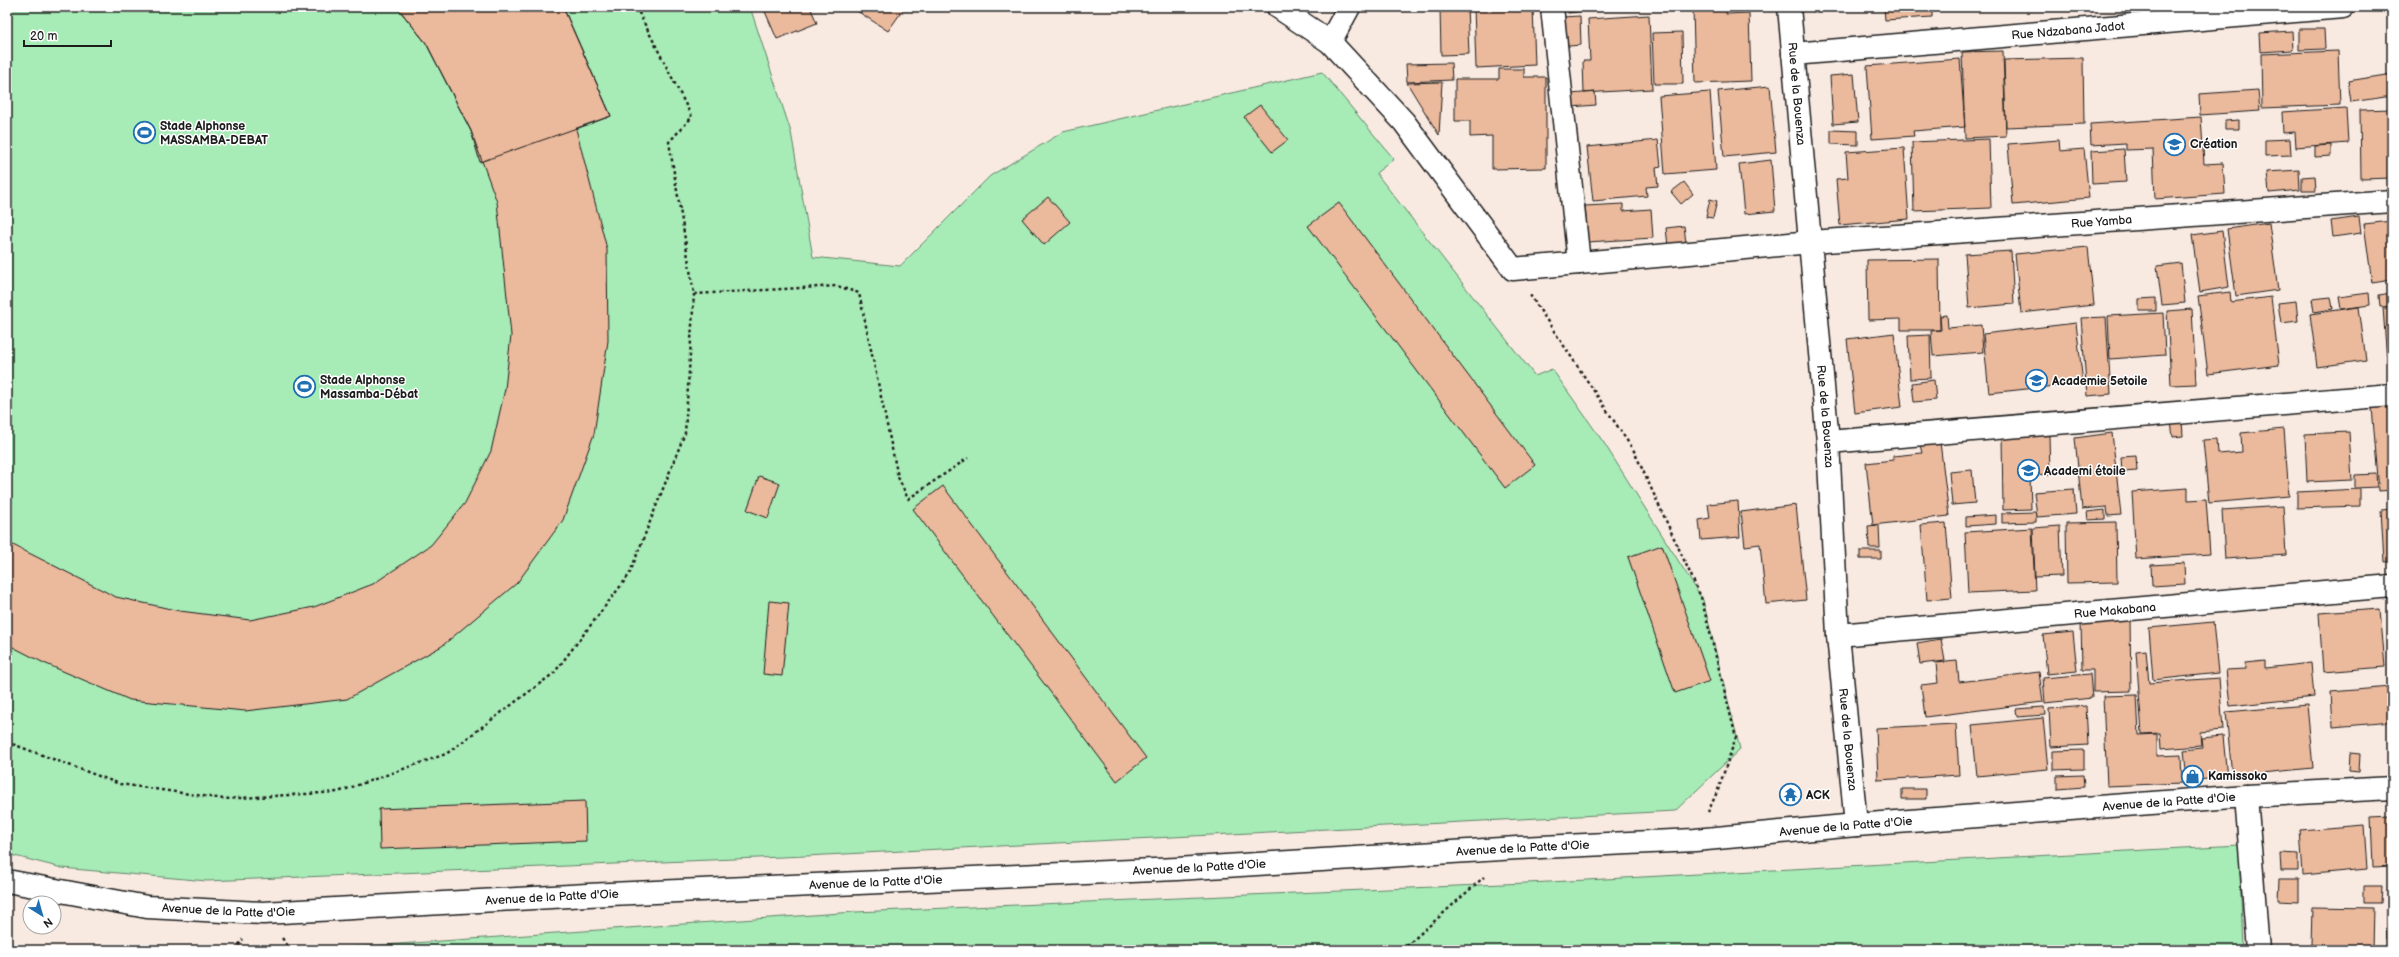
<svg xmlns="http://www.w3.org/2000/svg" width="2399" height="957" viewBox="0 0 2399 957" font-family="'Balsamiq Sans',sans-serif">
	<rect width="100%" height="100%" fill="#f9eae1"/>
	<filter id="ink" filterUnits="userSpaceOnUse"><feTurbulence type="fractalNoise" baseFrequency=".025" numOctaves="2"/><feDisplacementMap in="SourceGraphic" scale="8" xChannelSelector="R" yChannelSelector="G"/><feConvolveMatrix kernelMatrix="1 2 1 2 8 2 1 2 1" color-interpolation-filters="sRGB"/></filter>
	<g filter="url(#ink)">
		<path fill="#a7ebb6" stroke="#628469" d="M7,7H750L791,132L813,257L900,266L990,176L1063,132L1322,72L1394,159L1376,173L1535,376L1552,369L1604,443L1703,600L1740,749L1675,811L806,856L207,881L62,868L7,854Z
			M2239,845L2243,950H313L855,912L1549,882Z"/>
		<path fill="#ebb99c" stroke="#1c1c1c" d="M397,7H563L611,116L576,129L607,249L608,341L594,434L563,520L517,583L442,646L347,699L245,711L130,700L44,663L7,644V542L116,597L180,611L250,620L314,607L373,584L431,545L465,503L491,451L505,389L511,335L497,202L471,131L426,43Z
			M397,7H563L611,116L480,162L471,131L426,43Z
			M763,7H810L817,23L777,39Z
			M851,7H905L888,31Z
			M1440,7H1467L1469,54L1441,55Z
			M1474,7H1533L1535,65L1476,68Z
			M1567,7H1619L1568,13Z
			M1884,7H1932V17L1885,20Z
			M2057,7H2077L2057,9Z
			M2123,7H2166L2124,12Z
			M1726,8V14L1749,13L1751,81L1695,83L1693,9Z
			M1649,15L1652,89L1584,93L1583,61H1590L1588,19Z
			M1580,16L1581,45L1546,48L1544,18Z
			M2299,29H2324L2325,49L2299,50Z
			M2292,31L2293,50L2260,52L2259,33Z
			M1682,32L1683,84H1654L1652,33Z
			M2003,51L2006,136L1965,138L1962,52Z
			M2338,51L2340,105L2262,108L2261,54Z
			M2083,58L2084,124L2006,127L2004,60Z
			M1960,59L1965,127L1913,131L1914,136L1872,139L1867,66Z
			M1451,63L1452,80L1407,82L1406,64Z
			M1499,69H1524V77H1546V168L1492,169V136L1470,137V121H1455V79H1499Z
			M1854,74L1858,122L1833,124L1830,76Z
			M2392,74V96L2351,102L2348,81Z
			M1442,82L1439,135L1407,83Z
			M1770,86L1776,152L1724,157L1718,91Z
			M2258,90L2260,111L2200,115L2199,94Z
			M1595,92L1596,105L1571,107L1570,94Z
			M1710,92L1716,170L1665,174L1659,96Z
			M1260,105L1288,140L1272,152L1244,117Z
			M2346,108L2348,143L2296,147L2295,132L2283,133L2282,112Z
			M2392,109V178L2361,179L2360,110Z
			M2201,117L2204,164L2223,163L2225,194L2155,199L2153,149L2126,150V143L2091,145L2090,124Z
			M2239,120V129H2225V121Z
			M1831,130L1858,131V145L1831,144Z
			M1989,139L1991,208L1914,211L1912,142Z
			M2290,139L2291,155L2265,156V140Z
			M1658,140L1661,167L1656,168L1658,186L1646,187L1647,196L1593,201L1587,147Z
			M2059,140L2060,151L2084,149L2089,198L2013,205L2008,144Z
			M2331,145V156L2315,157V146Z
			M1904,148L1909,219L1840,225L1836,179L1848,178L1846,152Z
			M2124,149L2126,182L2092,184L2091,151Z
			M1771,160L1775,211L1744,214L1739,164Z
			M2299,170L2300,190L2269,193L2267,172Z
			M2315,176L2316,191H2302V177Z
			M1684,182L1693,194L1681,204L1671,192Z
			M1048,197L1070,222L1044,245L1022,219Z
			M1710,199L1717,201L1713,218L1706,217Z
			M1339,203L1535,465L1505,488L1308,226Z
			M1623,204V211L1651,209L1653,238L1587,242L1585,206Z
			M2359,217L2361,233L2333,237L2331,221Z
			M2392,221V280L2372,283L2364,224Z
			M2269,223L2278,290L2236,296L2227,229Z
			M1684,226L1686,243L1668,246L1666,228Z
			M2222,231L2229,287L2200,292L2192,235Z
			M2088,247L2094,305L2021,313L2015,254Z
			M2011,251L2014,304L1969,308L1965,254Z
			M1939,259L1940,330H1901V319L1868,320L1867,260Z
			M2181,263L2185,303L2162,305L2157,266Z
			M2230,292L2231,302L2271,297L2279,365L2208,374L2198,296Z
			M2369,293L2370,305L2341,309L2339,297Z
			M2391,293L2392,306L2380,307L2379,295Z
			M2331,297L2333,309L2314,312L2312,299Z
			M2156,298V311H2139V299Z
			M2296,301L2298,321L2281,323L2278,303Z
			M2359,307L2366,360L2317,367L2310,314Z
			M2383,308H2392V361H2387Z
			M2192,309L2196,384L2171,385L2167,311Z
			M2163,313L2165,355L2110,359L2108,316Z
			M1947,315L1948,328L1981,325L1983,352L1933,356L1931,331L1941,330L1940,316Z
			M2106,317L2111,394L2087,396L2081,318Z
			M2076,323L2083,383L1989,393L1983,334Z
			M1894,333L1902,407L1855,413L1847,339Z
			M1930,335L1931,378L1910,379L1908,336Z
			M1934,380L1936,400L1914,402L1912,383Z
			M2392,405V490L2379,491L2372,407Z
			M2182,420L2183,436L2173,437L2171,422Z
			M2284,429L2289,496L2209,503L2203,440L2217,439L2218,454L2242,452L2241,433Z
			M2349,432L2352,480L2307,482L2305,434Z
			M2112,433L2121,515L2108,516L2107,507L2082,509L2075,438Z
			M2049,435L2050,474L2030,475L2031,509L2003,510L2002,436Z
			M1940,442L1949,516L1873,525L1866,463L1893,460V456L1922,453L1920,445Z
			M2136,456L2137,471L2122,472L2121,457Z
			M1972,470L1975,503L1952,505L1949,472Z
			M2376,474L2377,487L2355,488V475Z
			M759,476L780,483L768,518L747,510Z
			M943,486L1146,758L1117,781L913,509Z
			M2188,488V500L2206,499L2210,554L2136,559L2132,492Z
			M2074,489L2076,514L2037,517L2034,492Z
			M2360,489V506L2297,508V492Z
			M1738,501L1740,537L1701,540L1699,520L1710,518L1708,504Z
			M1796,505L1806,600L1766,604L1760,544L1745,546L1741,512Z
			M2283,506L2286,555L2225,559L2222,510Z
			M2392,509V561L2384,562L2381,510Z
			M2105,510V519L2088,520L2087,512Z
			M2036,512V522L2002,523V513Z
			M1996,515V524L1966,526V517Z
			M2116,522L2117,582L2067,583L2066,523Z
			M1946,523L1952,598L1927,600L1921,525Z
			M1879,525L1880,548H1869L1868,526Z
			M2060,526L2062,576L2035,577L2033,528Z
			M2032,528L2035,590L1968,593L1965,532Z
			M1662,545L1710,681L1675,693L1628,557Z
			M1860,551H1881V559H1860Z
			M2184,563L2185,584L2152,586L2151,565Z
			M769,601L789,603L782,676L763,674Z
			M2380,609L2385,667L2323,672L2319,613Z
			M2389,609H2392V652Z
			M2130,619L2131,691L2093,692V670H2082L2081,620Z
			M2213,622L2218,673L2153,680L2149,628Z
			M2073,632L2077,671L2047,674L2043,635Z
			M1941,639L1945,661L1920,664L1917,643Z
			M2146,650L2149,683L2219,678L2223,730L2200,732L2201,746L2161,749L2160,733L2142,734L2136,651Z
			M1957,661L1959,682L2039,672L2043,702L1925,717L1921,685L1938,683L1936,663Z
			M2265,661V668L2311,663L2314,697L2230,706L2226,670L2245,669V663Z
			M2090,674L2092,698L2045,703L2043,678Z
			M2390,687L2392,722L2333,727L2331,692Z
			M2137,695L2139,735L2157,734V756L2181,755L2182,783L2107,786L2103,696Z
			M2307,705L2313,768L2232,776L2226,712Z
			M2086,706L2088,745L2051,747L2049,709Z
			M2044,707L2045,715L2017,717L2016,709Z
			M2043,718L2048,769L1977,776L1972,725Z
			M1956,724L1959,775L1878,780L1876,728Z
			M2223,736L2227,777L2187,781L2184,750L2202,748L2201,738Z
			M2084,750V769L2053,770V751Z
			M2350,753L2360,754L2359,772L2349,771Z
			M2083,775L2084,787L2057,789V776Z
			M1902,789H1926V799H1902Z
			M585,801L586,841L380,849L379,809Z
			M2392,816V866L2373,867L2371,817Z
			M2364,825L2367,869L2303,875L2300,830Z
			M2280,853L2298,854V871H2281Z
			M2279,879H2299V902L2278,901Z
			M2364,886H2382L2381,903H2364Z
			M2387,899H2392V939H2387Z
			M2312,907L2373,908L2372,950H2322V945H2311Z"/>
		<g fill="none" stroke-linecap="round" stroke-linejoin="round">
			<defs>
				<g id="minor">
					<path id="s1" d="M1278,7L1330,42L1404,122L1513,269L1811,242L2392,201"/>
					<path d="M1552,7L1579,263"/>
					<path id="s2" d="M1789,7L1828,442L1838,635L1856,825"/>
					<path d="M1330,42L1349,7"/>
					<path id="s3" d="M1793,54L2343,7"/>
					<path d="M1828,442L2392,395"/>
					<path id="s4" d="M1838,635L2392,586"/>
					<path d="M2246,796L2258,950"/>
					<path id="s5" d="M7,881L147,907L263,913L587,895L1177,869L1517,848L1695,840L1856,825L2246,796L2392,788"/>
				</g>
			</defs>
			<use href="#minor" stroke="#1c1c1c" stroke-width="25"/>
			<path stroke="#1c1c1c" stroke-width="2.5" stroke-dasharray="3 3" stroke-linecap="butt" d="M636,7L692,117L669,142L694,294L837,286L859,293L898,477L908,499L968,458
				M1530,295L1634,451L1701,597L1736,737L1718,790L1708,812
				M7,742L120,784L224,799L338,792L446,754L554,673L629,575L685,433L694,294
				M282,938L291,950
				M235,950L243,939
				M1402,950L1484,877"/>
			<use href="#minor" stroke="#fff" stroke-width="22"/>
		</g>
	</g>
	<defs>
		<symbol id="stadium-ring" viewBox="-11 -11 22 22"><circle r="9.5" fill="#fff" stroke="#1f6fb2" stroke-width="1.5"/><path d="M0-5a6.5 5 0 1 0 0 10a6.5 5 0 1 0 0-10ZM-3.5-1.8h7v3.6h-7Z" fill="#1f6fb2"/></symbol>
		<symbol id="school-ring" viewBox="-11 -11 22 22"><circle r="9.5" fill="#fff" stroke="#1f6fb2" stroke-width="1.5"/><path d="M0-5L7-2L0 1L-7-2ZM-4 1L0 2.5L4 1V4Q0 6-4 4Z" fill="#1f6fb2"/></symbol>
		<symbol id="shop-ring" viewBox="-11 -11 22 22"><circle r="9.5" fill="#fff" stroke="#1f6fb2" stroke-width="1.5"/><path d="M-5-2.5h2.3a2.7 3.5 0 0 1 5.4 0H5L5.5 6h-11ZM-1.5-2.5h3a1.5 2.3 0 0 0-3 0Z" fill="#1f6fb2"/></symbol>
		<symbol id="temple-ring" viewBox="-11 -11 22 22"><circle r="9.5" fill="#fff" stroke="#1f6fb2" stroke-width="1.5"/><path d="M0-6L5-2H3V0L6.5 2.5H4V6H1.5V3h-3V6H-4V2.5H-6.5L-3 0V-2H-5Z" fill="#1f6fb2"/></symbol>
	</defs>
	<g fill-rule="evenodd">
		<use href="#stadium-ring" x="132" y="120" width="25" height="25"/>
		<use href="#school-ring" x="2162" y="132" width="25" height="25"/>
		<use href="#school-ring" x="2024" y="368" width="25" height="25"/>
		<use href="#stadium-ring" x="292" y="374" width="25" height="25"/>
		<use href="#school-ring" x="2016" y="458" width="25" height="25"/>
		<use href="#shop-ring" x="2180" y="764" width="25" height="25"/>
		<use href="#temple-ring" x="1778" y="782" width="25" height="25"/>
	</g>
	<g text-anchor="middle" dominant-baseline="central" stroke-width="3" stroke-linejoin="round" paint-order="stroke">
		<g font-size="12" fill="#1c1c1c" stroke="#fff">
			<text stroke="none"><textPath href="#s3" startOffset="276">Rue Ndzabana Jadot</textPath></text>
			<text stroke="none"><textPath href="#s2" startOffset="87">Rue de la Bouenza</textPath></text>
			<text stroke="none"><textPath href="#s1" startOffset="945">Rue Yamba</textPath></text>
			<text stroke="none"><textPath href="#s2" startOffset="411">Rue de la Bouenza</textPath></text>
			<text stroke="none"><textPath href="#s4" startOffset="278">Rue Makabana</textPath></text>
			<text stroke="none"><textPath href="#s2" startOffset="735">Rue de la Bouenza</textPath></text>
			<text stroke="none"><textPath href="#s5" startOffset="2168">Avenue de la Patte d'Oie</textPath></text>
			<text stroke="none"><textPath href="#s5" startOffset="1844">Avenue de la Patte d'Oie</textPath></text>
			<text stroke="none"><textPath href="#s5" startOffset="1520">Avenue de la Patte d'Oie</textPath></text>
			<text stroke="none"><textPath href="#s5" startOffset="1196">Avenue de la Patte d'Oie</textPath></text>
			<text stroke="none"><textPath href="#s5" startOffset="872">Avenue de la Patte d'Oie</textPath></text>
			<text stroke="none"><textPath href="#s5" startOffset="548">Avenue de la Patte d'Oie</textPath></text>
			<text stroke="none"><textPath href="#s5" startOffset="224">Avenue de la Patte d'Oie</textPath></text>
		</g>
		<g font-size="12" font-weight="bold" fill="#1c1c1c" stroke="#fff" text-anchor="start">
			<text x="160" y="126">Stade Alphonse<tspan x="160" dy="14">MASSAMBA-DEBAT</tspan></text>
			<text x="2190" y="144">Création</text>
			<text x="320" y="380">Stade Alphonse<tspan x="320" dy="14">Massamba-Débat</tspan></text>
			<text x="2052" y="381">Academie 5etoile</text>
			<text x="2044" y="471">Academi étoile</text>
			<text x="2208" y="776">Kamissoko</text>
			<text x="1806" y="795">ACK</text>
		</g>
	</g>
	<rect width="2399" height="957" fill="none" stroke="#fff" stroke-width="24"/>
	<rect x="12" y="12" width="2375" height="933" fill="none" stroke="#1c1c1c" stroke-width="1.5" filter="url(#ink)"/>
	<g transform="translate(42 915) rotate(143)"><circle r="19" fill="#ffffff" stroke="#a4a4a4"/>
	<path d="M0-3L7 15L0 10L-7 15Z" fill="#1f6fb2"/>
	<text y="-6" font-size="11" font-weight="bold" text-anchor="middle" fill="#1c1c1c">N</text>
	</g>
	<path d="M24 40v6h87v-6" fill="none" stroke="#1c1c1c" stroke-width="2"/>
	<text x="30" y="40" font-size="12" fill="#1c1c1c" stroke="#ffffff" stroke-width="3" paint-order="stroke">20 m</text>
</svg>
